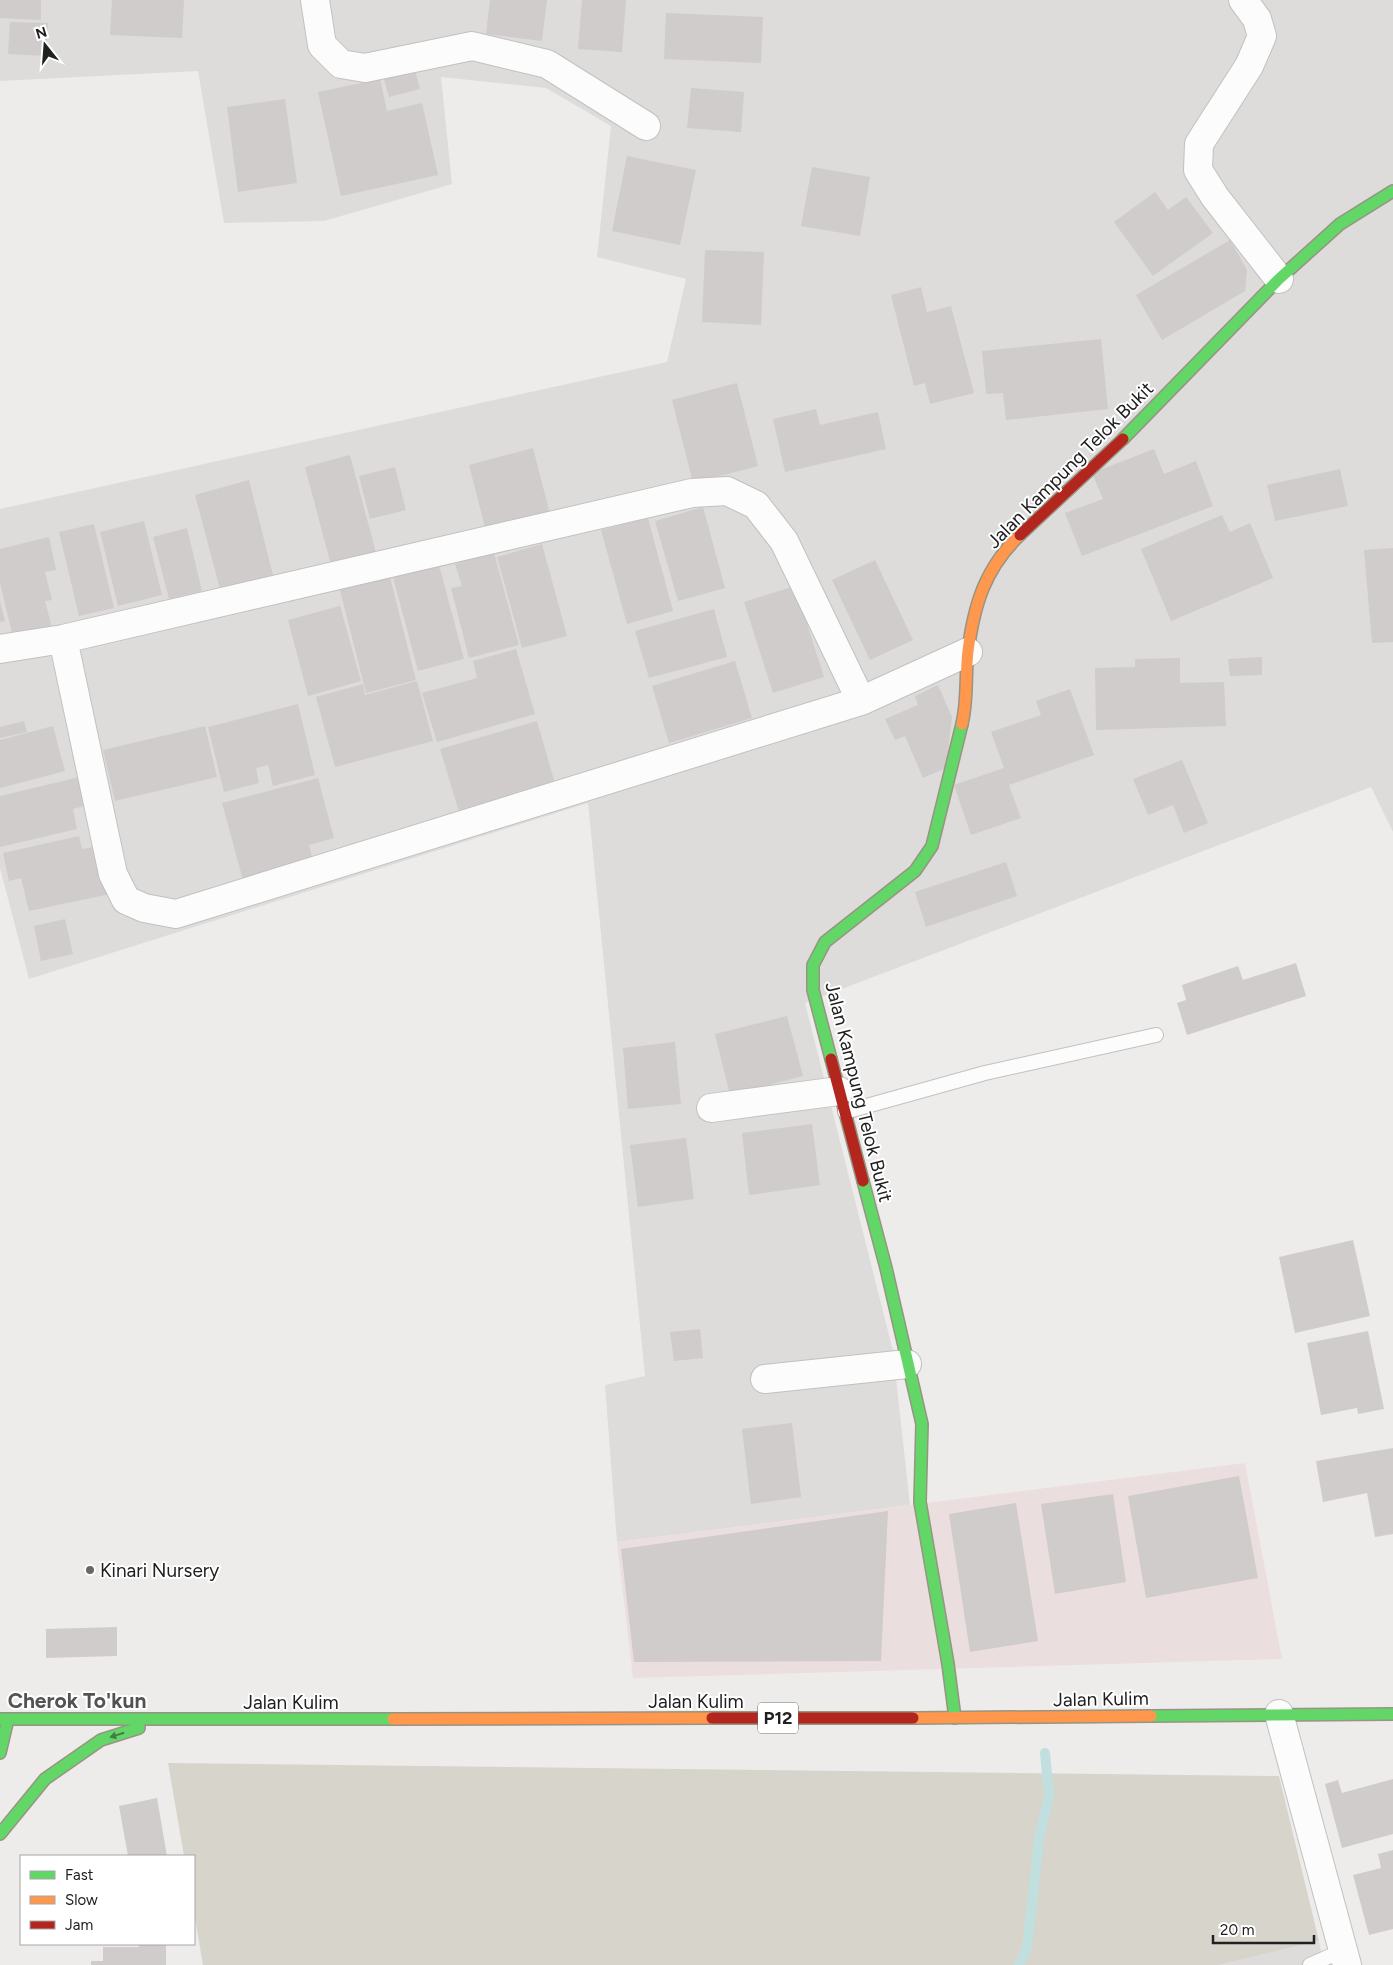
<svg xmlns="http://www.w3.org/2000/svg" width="1393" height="1965" viewBox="0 0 1393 1965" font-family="Figtree,sans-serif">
	<rect width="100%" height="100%" fill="#eeecea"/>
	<path fill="#dddcdb" d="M0,0H1393V832L1371,787L805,1003L893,1351L910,1505L617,1542L605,1385L645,1376L588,803L29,979L0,868V509L667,362L686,279L597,257L611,126L546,88L441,77L452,184L324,221L224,223L198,71L0,81Z
		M1319,1941L1324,1965H1219Z"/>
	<path fill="#ebdedf" d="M1245,1463L1282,1659L633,1678L617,1542Z"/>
	<path fill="#d7d4cc" d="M168,1763L1279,1776L1319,1941L1219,1965H203L194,1912V1856H184Z"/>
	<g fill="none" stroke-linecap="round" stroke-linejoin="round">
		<path stroke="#c0dfde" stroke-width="10" d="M1019,1965L1027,1948L1039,1839L1049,1796L1045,1753"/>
	</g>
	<path fill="#cfcccb" d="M0,0H41V20L0,18Z
		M112,0H184L182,38L110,35Z
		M490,0H547L542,41L486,34Z
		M582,0H626L622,52L578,49Z
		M666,13L763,17L761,63L664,59Z
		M10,22L48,23L46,56L8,54Z
		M415,71L420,89L389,97L384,79Z
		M380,79L387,111L422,103L438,175L341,196L318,92Z
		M691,88L744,92L741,132L687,128Z
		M285,99L297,183L238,192L227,107Z
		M627,156L696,170L680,245L612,231Z
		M812,167L870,177L860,236L801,226Z
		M1155,192L1168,210L1186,197L1213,233L1153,276L1114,222Z
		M1230,240L1247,270L1245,291L1162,340L1136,295Z
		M705,250L764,252L761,325L702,322Z
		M921,287L927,312L951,306L974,393L930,404L925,383L914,386L891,295Z
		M1101,339L1108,409L1006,420L1003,393L986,394L982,351Z
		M737,383L758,466L693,483L672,400Z
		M816,409L820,425L878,412L886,449L785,472L773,419Z
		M533,448L550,514L486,531L469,465Z
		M1154,449L1164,474L1196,461L1213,506L1082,556L1065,513L1103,499L1092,473Z
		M350,455L376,553L331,565L305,467Z
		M395,467L406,510L370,519L359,476Z
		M1340,469L1348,506L1275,521L1267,485Z
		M249,480L273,575L220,589L195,495Z
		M703,507L725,588L678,601L655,521Z
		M1222,515L1230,532L1250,523L1273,578L1171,621L1141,549Z
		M648,518L673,611L627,624L601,530Z
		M144,521L162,595L118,606L100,532Z
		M94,524L114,608L79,616L59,532Z
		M187,528L202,591L169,599L153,537Z
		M49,537L56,570L45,572L52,600L45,601L52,628L13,637L0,583V549Z
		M542,544L567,636L522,648L497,557Z
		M1393,548V642L1372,643L1364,550Z
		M494,553L519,645L469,658L451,588L462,586L455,564Z
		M875,560L913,640L870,660L832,580Z
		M439,565L464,659L418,671L393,577Z
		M389,573L416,680L366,693L339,586Z
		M795,586L824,677L773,693L744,602Z
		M0,602L5,621L0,622Z
		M340,606L361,681L308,696L288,620Z
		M714,609L727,657L649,678L635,631Z
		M516,649L535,714L437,742L422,693L477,678L473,661Z
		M1262,657V675L1230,676L1228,659Z
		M1180,658V683L1224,682L1226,726L1096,730L1095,668L1135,667V659Z
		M735,661L752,718L669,743L652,686Z
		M417,681L433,741L335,767L316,697L363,684L365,695Z
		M938,685L952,717L946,768L923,778L905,736L895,740L885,719L918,705L915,696Z
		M1070,689L1094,755L1009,785L1021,818L971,835L954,785L1004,768L991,732L1041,715L1036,701Z
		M298,704L315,775L273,786L268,765L256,768L259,783L224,792L208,727Z
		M24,721L27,732L0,738V727Z
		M537,721L556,787L460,815L440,749Z
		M53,726L65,771L0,788V740Z
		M205,726L217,777L115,801L103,750Z
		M1182,760L1208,823L1184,833L1173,805L1148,815L1133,779Z
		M84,776L91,804L73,809L77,829L0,847V796Z
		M318,778L334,838L309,845L313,861L243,880L222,803Z
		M79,836L82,849L99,846L110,894L29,911L21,878L9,881L3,853Z
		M1006,862L1017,896L926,927L915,892Z
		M65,919L73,954L41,961L34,926Z
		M1296,963L1306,996L1187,1035L1177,1003L1186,1000L1182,985L1238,966L1243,980Z
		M787,1016L803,1076L730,1095L715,1034Z
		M675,1042L681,1104L628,1109L623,1048Z
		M812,1124L820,1185L749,1195L742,1133Z
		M686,1138L694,1199L638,1207L630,1145Z
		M1353,1240L1370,1316L1295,1333L1279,1257Z
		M700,1329L703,1358L674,1361L670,1332Z
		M1368,1331L1384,1409L1358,1414L1357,1408L1321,1415L1307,1343Z
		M792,1423L801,1497L751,1504L742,1429Z
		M1393,1448V1534L1375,1537L1367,1493L1323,1502L1316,1461Z
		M1239,1476L1258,1578L1146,1598L1128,1496Z
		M1113,1494L1126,1582L1055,1594L1041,1504Z
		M1016,1503L1038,1641L970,1652L949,1514Z
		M888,1511L881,1661L634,1662L621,1549Z
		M117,1627V1656L46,1658V1629Z
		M1393,1779V1834L1342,1848L1325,1784L1338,1780L1342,1793Z
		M157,1798L167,1856H128L119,1806Z
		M1393,1850V1929L1369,1935L1353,1875L1381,1868L1378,1854Z
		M139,1944H166V1965H91V1961H103V1947H139Z"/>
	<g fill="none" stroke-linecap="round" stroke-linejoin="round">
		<defs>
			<path id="lane" d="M845,1112L985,1073L1156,1035
				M1310,1965L1344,1950"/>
			<path id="street" d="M315,0L322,45L341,64L365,68L472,46L547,64L646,126
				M1243,0L1257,19L1262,36L1249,66L1199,144L1198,170L1215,197L1279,279
				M63,639L113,874L126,900L144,908L176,914L861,701L968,652
				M0,649L63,639L692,493L727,491L756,505L784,541L861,701
				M711,1108L839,1091
				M765,1379L907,1364
				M1279,1714L1347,1965"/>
			<path id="fast" d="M1123,439L1279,279L1340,224L1393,191
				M831,1059L813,990V965L825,942L915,871L932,846L962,724
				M863,1181L886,1268L922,1424L920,1502L948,1664L955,1718
				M1151,1716L1393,1714
				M0,1719H393
				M0,1753L8,1719
				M0,1834L45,1779L101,1740L139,1728"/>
			<path id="slow" d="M962,724C968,699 965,676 968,651C974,605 985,568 1020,535
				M913,1718L1151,1716
				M393,1719L712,1718"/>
			<path id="jam" d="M1020,535L1123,439
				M831,1059L863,1181
				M712,1718H913"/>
		</defs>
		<use href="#lane" stroke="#c1c1c0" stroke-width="16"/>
		<use href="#street" stroke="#c1c1c0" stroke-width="30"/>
		<use href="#fast" stroke="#979483" stroke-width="14"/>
		<use href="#slow" stroke="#979483" stroke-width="14"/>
		<use href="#jam" stroke="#979483" stroke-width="14"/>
		<use href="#lane" stroke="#fcfcfc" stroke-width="14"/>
		<use href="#street" stroke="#fcfcfc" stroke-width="28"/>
		<use href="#fast" stroke="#63d668" stroke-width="11"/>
		<use href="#slow" stroke="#ff974d" stroke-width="11"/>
		<use href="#jam" stroke="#b3261e" stroke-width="11"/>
	</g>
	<defs><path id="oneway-solid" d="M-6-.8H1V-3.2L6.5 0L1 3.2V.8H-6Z" transform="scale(1.25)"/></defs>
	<use fill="#427b44" href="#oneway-solid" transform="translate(117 1735) rotate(163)"/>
	<circle fill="#686767" stroke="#fff" stroke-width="2" cx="90" cy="1570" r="5"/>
	<g text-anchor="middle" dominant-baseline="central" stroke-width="4" stroke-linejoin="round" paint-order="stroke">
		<rect fill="#fff" stroke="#636363" stroke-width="1" x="758" y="1702.5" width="40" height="31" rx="4"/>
		<g font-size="18" font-weight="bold" fill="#202020">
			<text x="778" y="1718">P12</text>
		</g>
		<g font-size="19" fill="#202020" stroke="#fff">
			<text transform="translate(1070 465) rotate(-45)">Jalan Kampung Telok Bukit</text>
			<text transform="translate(859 1092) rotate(76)">Jalan Kampung Telok Bukit</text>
			<text transform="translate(1101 1699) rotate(-1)">Jalan Kulim</text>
			<text x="696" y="1701">Jalan Kulim</text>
			<text x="291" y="1702">Jalan Kulim</text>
		</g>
		<g font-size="19" fill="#202020" stroke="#fff" text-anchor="start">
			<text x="100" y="1570">Kinari Nursery</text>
		</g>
		<g font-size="21" font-weight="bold" fill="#535353" stroke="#fff">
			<text x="77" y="1700">Cherok To'kun</text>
		</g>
	</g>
	<rect x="20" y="1855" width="175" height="90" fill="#ffffff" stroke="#a6a6a6"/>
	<rect x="30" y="1871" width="25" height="8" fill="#63d668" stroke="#a6a6a6"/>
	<text x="65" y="1880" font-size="15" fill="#202020">Fast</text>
	<rect x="30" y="1896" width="25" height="8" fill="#ff974d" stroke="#a6a6a6"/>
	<text x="65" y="1905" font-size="15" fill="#202020">Slow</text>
	<rect x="30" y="1921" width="25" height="8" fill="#b3261e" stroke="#a6a6a6"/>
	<text x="65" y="1930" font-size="15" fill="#202020">Jam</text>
	<g transform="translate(45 45) rotate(343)" stroke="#ffffff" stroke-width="4" paint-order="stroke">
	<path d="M0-4L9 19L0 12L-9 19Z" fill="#202020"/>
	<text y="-8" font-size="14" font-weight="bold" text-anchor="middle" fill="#202020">N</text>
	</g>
	<path d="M1213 1935v8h101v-8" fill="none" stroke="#202020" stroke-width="2.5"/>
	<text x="1220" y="1935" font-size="15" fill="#202020" stroke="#ffffff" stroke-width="4" paint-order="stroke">20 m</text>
</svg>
